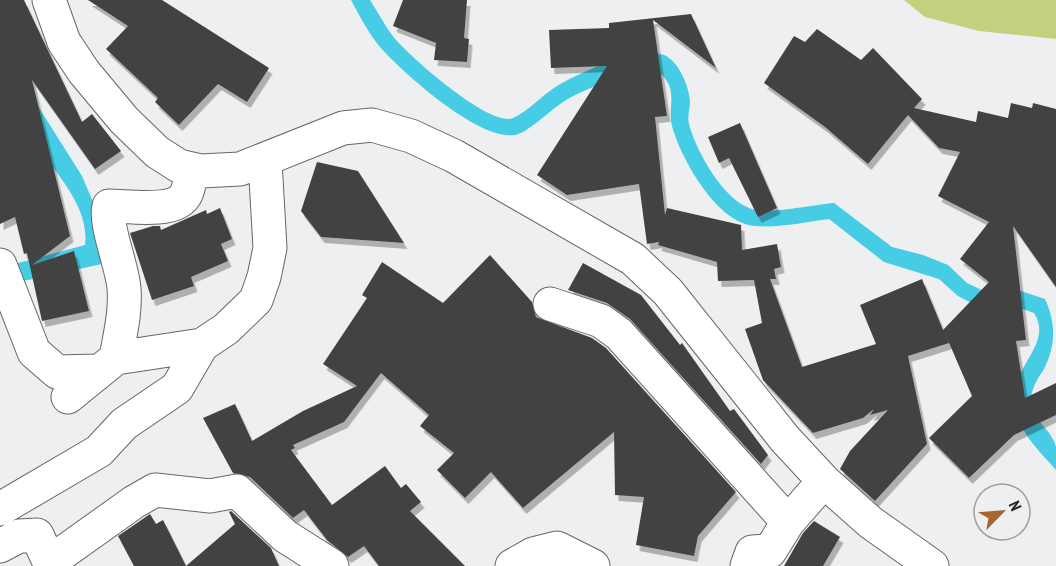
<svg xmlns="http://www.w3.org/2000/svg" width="1056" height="566" viewBox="0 0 1056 566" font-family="'PT Sans Narrow',sans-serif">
	<defs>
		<filter id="shadow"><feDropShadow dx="3.5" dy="6" stdDeviation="0" flood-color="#0004"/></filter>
	</defs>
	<rect width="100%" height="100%" fill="#eeeff0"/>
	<path fill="#c1d17d" d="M904,0H1056V39L979,31L925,17Z"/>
	<path fill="#46cce5" d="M351,0H370C377,11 384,24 392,35C406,54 490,128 513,118C529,111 542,95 557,86C580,72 638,46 664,55C679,61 689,87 690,101C690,109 687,117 689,124C696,151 726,206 757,210C775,213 813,205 834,203L892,247L923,255L948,265L967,283L986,292L1021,291L1045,299C1056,323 1056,345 1044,369C1038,378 1032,387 1031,399C1031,420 1052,429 1056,447C1056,454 1056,463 1056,470C1045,457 1029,442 1022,427C1017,418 1016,390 1018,381C1025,357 1050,338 1034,313L1020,308H981L958,296L939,279L884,262L829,219C805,222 780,228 756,226C718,225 681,159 672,126C667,105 680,90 658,71C624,78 593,83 563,102C552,109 526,134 515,135C479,141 403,73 380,47C369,34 359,15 351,0Z
		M0,46L82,176L102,223V264L0,286V268L85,245C90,204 52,171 33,138C19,114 10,73 0,46Z"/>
	<path fill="#434243" filter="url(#shadow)" d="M0,0H24L82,122L92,114L121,151L95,169L32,80L70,236L32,265L74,251L89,311L42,321L27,253L24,254L15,217L0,224Z
		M88,0H162L269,68L247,102L218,84L179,125L155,102L158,98L106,49L128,26Z
		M403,0H467L464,38L469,39L467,62L434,60L436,43L393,26Z
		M691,14L716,68L653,20L667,116L655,117L665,215L667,208L741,225L742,250L777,244L781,267L774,269L776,279H770L802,367L876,344L860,305L922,279L943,330L989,282L960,259L989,222L938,196L960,152L939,148L908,115L868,164L825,127L764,83L794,36L805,42L817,29L861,60L873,48L922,99L914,108L976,122L978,111L1008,118L1011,103L1032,108L1033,103L1056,109V287L1013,226L1026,340L1016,341L1025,398L1056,383V415L1014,435L969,478L929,438L972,396L944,331L949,343L908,356L927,444L875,501L840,469L850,451L888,410L870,415L874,409L863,418L813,433L763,380L745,329L762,323L754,280L718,281L717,262L658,245L659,242L647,244L639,184L567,195L537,175L607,66L551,68L549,30L609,28V23Z
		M740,123L777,208L758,217L729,158L719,163L708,137Z
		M317,162L358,171L404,243L321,237L301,211Z
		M220,208L232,239L221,244L228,261L191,277L194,286L152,300L130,233L153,226H160L161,230L206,210L207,214Z
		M490,255L532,302L536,317L592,338L606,348L736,492L698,536L694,556L636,545L644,497L615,495L614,432L523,508L491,472L465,498L437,470L454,453L420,426L429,415L381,373L344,422L293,445L295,448L291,450L332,505L385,466L401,488L406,484L421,502L410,511L465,566H379L364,546L348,557L327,540L304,510L293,518L250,477L233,473L203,418L235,404L252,441L303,411L357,386L323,364L367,298L362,295L382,262L443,303Z
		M583,263L641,295L680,345L682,343L730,411L734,409L768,455L761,464L630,319L607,303L568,290Z
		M231,511L271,548L279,566H186L235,524L229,512Z
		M150,514L156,524L163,520L186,566H134L118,536Z
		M814,521L840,537L823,566H784L803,533Z"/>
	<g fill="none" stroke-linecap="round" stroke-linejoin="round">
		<defs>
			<path id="minor" d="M49,0L64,42L84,72L124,120L157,152L179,166L201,171L240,169L343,128L372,125L411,136L454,156L633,259L668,292L785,439L824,481L870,522L932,566
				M0,265L34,352L57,372L97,371
				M550,304L601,321L619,334L788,522
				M116,358C120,335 126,311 124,288C122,265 104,223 109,206C128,206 172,213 184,197C189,191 190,177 192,169
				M68,397L116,358L202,345L226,329L256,300L264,277L270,248L265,161
				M0,509L99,451L124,424L177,388L202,345
				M0,546L19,536L37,535L51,566
				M50,562L134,502L155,490L210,496L237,491L285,536L332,566
				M512,566L533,554L557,548L593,566
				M747,566L752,552L770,551L788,522L824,481"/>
		</defs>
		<use href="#minor" stroke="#656667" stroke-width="35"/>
		<use href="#minor" stroke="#fff" stroke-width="33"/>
	</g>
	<g transform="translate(1002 512) rotate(65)"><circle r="28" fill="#eeeff0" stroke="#9e9e9f" stroke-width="1.5"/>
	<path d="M0-4.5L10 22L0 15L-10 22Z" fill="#a76531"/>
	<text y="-9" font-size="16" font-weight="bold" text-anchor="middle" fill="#252526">N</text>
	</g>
</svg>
